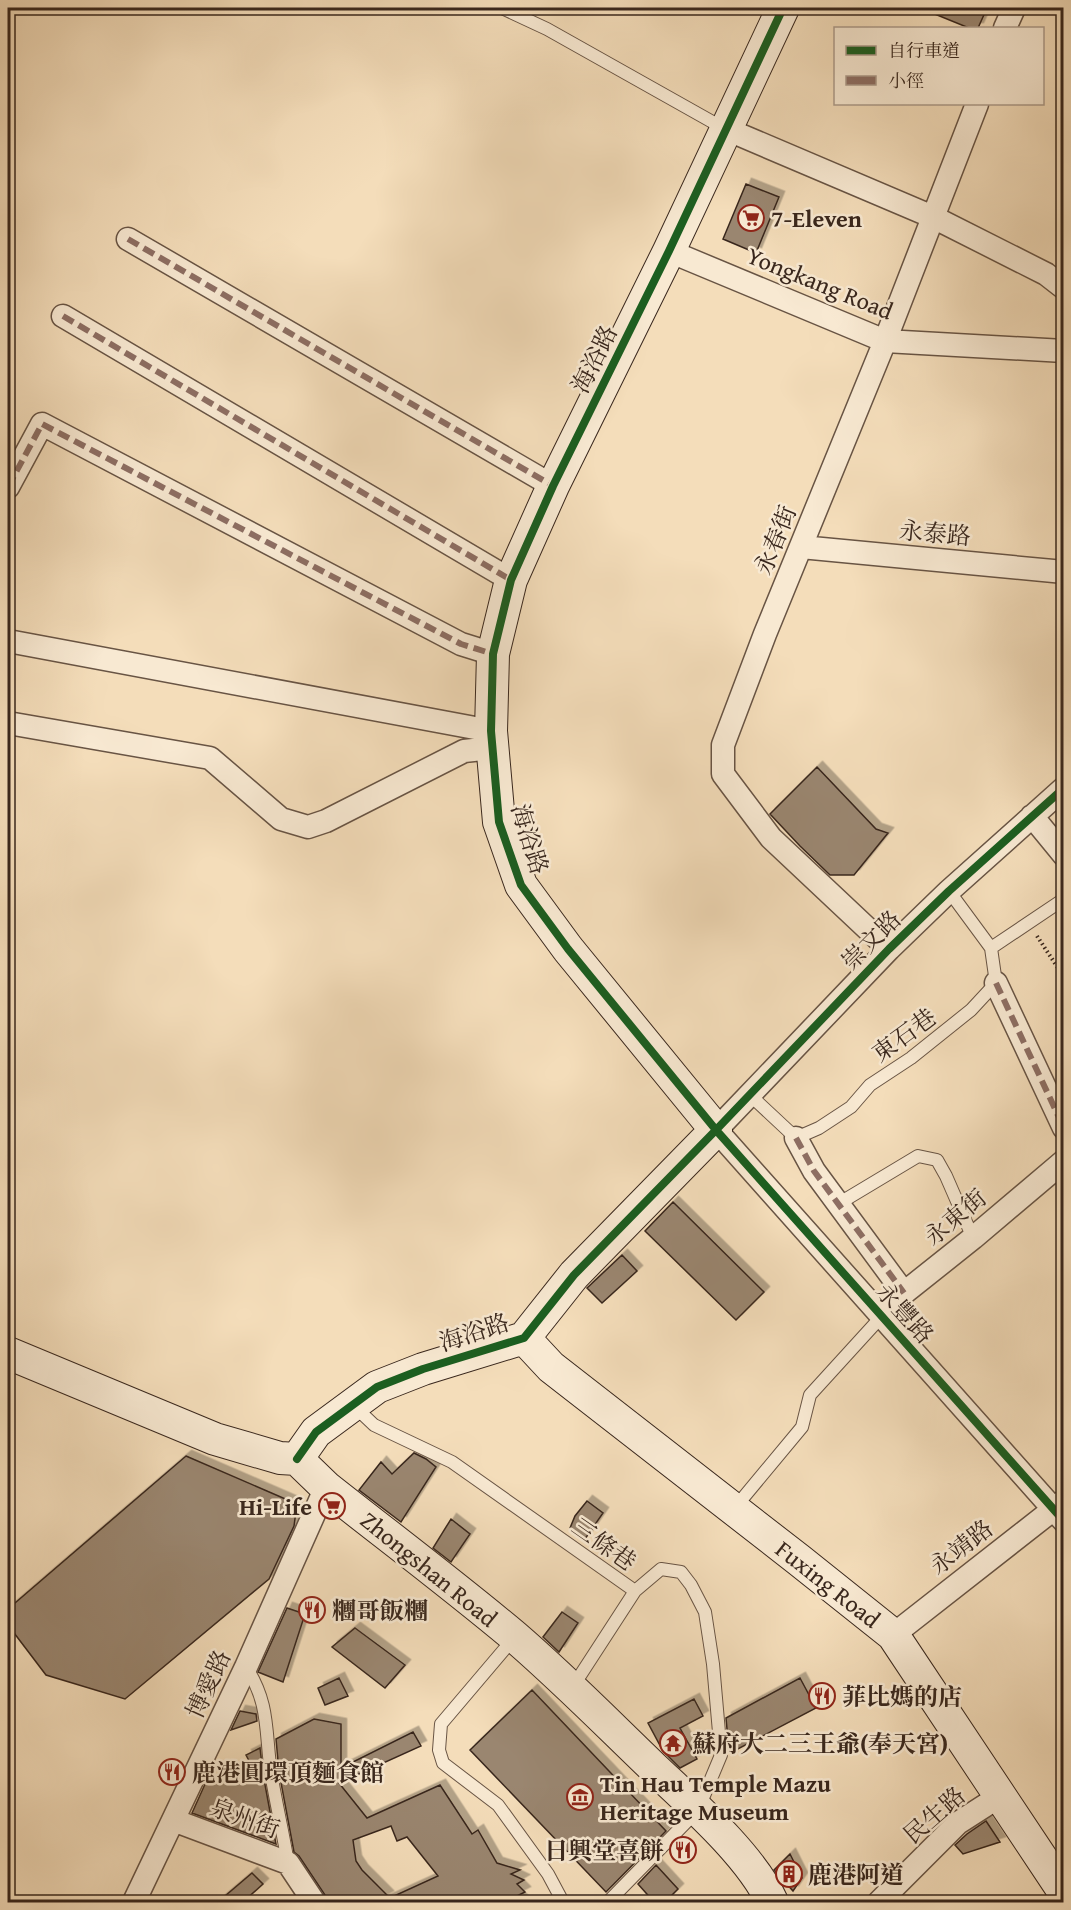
<svg xmlns="http://www.w3.org/2000/svg" width="1071" height="1910" viewBox="0 0 1071 1910" font-family="'Gentium Book Plus','Noto Serif TC',serif">
	<defs>
		<filter id="shadow"><feDropShadow dx="5.5" dy="-5.5" stdDeviation="0" flood-color="#0004"/></filter>
	</defs>
	<rect width="100%" height="100%" fill="#f4ddba"/>
	<filter id="stains"><feTurbulence type="fractalNoise" baseFrequency=".00333" numOctaves="4"/><feColorMatrix values="0 0 0 0 .2 0 0 0 0 .09 0 0 0 0 .02 0 0 0 .5 -.17"/></filter>
	<radialGradient id="worn" r=".72"><stop offset=".6" stop-color="#630" stop-opacity="0"/><stop offset="1" stop-color="#630" stop-opacity=".3"/></radialGradient>
	<path fill="#9a866f" stroke="#39271d" stroke-width="1.5" filter="url(#shadow)" d="M920,8H987L978,28H969Z
		M746,184L779,197L756,253L723,239Z
		M817,767L876,829L888,833L854,875H830L800,846L770,814Z
		M673,1202L764,1292L736,1320L645,1231Z
		M622,1255L637,1271L602,1303L587,1288Z
		M414,1453L426,1459L436,1467L401,1522L359,1490L381,1462L392,1474Z
		M186,1456L297,1504L294,1526L269,1579L125,1699L46,1675L8,1625V1609Z
		M587,1501L603,1513L585,1539L570,1528L575,1516Z
		M451,1519L470,1534L451,1562L433,1548Z
		M287,1608L305,1614L283,1682L258,1672Z
		M562,1612L578,1623L559,1652L543,1637Z
		M355,1628L405,1665L385,1688L332,1647Z
		M339,1678L348,1696L325,1705L318,1688Z
		M800,1678L816,1708L734,1751L728,1740L726,1718Z
		M532,1690L666,1831L606,1892L470,1750Z
		M694,1699L703,1716L680,1728L697,1759L680,1768L663,1751L648,1723Z
		M240,1711L256,1714L257,1721L231,1730Z
		M314,1719L341,1724V1768L413,1732L421,1746L339,1783L367,1818L440,1785L472,1834L478,1830L497,1863L520,1870L511,1874L524,1880L517,1884L525,1892L517,1896L524,1902H381L438,1876L407,1837L397,1841L391,1826L353,1840L356,1861L362,1870L388,1896L377,1902H327L325,1895L299,1856L294,1852L279,1772L276,1739Z
		M260,1748L263,1774L276,1844L192,1813L206,1782L213,1783L255,1772L246,1755Z
		M986,1821L1000,1842L963,1854L955,1845L967,1834Z
		M790,1854L802,1878L793,1891L774,1870Z
		M656,1865L678,1889L665,1902H654L638,1884Z
		M252,1873L263,1884L243,1902H218Z"/>
	<g fill="none" stroke-linecap="round" stroke-linejoin="round">
		<defs>
			<path id="lane" d="M502,8L547,29L725,129
				M991,948L1064,899
				M750,1095L796,1138L819,1128L851,1107L870,1085L911,1058L971,1010L996,983L991,948L949,891
				M838,1204L918,1156L937,1160L946,1176L973,1238
				M354,1406L374,1425L452,1462L635,1591L661,1569L681,1572L691,1585L705,1612L713,1664L721,1755L698,1810L608,1902
				M733,1510L802,1427L810,1395L882,1316
				M514,1638L441,1724L439,1750L443,1763L498,1805L548,1874L563,1902
				M246,1667C270,1704 265,1731 271,1773C276,1803 283,1833 288,1863
				M572,1688L635,1591"/>
			<path id="street" d="M1005,28L1014,8
				M726,129L933,217L1046,274L1064,288
				M128,239L553,486
				M669,251L885,341L1064,351
				M63,316L511,580
				M8,487L42,424L461,644L493,654
				M801,547L1064,572
				M8,641L491,731
				M8,723L210,758L281,819L308,827L326,821L464,751L492,748
				M1064,788L949,891L889,949L716,1130L1064,1521
				M1032,816L1064,855
				M889,949L771,838L723,774V745L765,634L885,341L977,104
				M996,983L1064,1128
				M796,1138L814,1171L904,1293
				M882,1316L904,1293L973,1238L1064,1161
				M893,1635L1064,1501
				M173,1820L288,1863L314,1902
				M134,1902L246,1667L326,1487
				M879,1902L958,1823L1000,1796"/>
			<path id="secondary" d="M524,1338L551,1367L799,1560L893,1635L1064,1892
				M8,1353L215,1439L280,1458L297,1459L326,1487C388,1536 453,1585 514,1636C563,1678 609,1725 656,1770C692,1804 752,1857 772,1902
				M297,1459L316,1432L377,1387L423,1369L524,1338L574,1275L716,1130L568,949L521,885L499,822L491,731L493,654L511,580L553,486L669,251L783,8"/>
		</defs>
		<use href="#lane" stroke="#685444" stroke-width="14"/>
		<use href="#street" stroke="#685444" stroke-width="25"/>
		<use href="#secondary" stroke="#39271d" stroke-width="34"/>
		<path stroke="#39271d" stroke-width="4" stroke-dasharray="1.5 3" stroke-linecap="butt" d="M1037,936L1064,977"/>
		<use href="#lane" stroke="#f8e9d2" stroke-width="12"/>
		<use href="#street" stroke="#f8e9d2" stroke-width="22"/>
		<use href="#secondary" stroke="#f8e9d2" stroke-width="32"/>
		<path stroke="#8d6e63" stroke-width="6" stroke-dasharray="12 6" stroke-linecap="butt" d="M128,239L553,486
			M63,316L511,580
			M8,487L42,424L461,644L493,654
			M996,983L1064,1128
			M796,1138L814,1171L904,1293"/>
		<defs>
			<path id="cycleway" d="M783,8L669,251L553,486L511,580L493,654L491,731L499,822L521,885L568,949L716,1130L1064,1521
				M297,1459L316,1432L377,1387L423,1369L524,1338L574,1275L716,1130L889,949L949,891L1064,788"/>
		</defs>
		<use href="#cycleway" stroke="#f8e9d2" stroke-width="11"/>
		<use href="#cycleway" stroke="#1b5e20" stroke-width="8"/>
	</g>
	<defs>
		<symbol id="supermarket-ring" viewBox="-11 -11 22 22"><circle r="9.5" fill="#f8e9d2" stroke="#8f2418" stroke-width="1.5"/><path d="M-6-5.5h2.5l.6 2H6L4.5 2H-2.5L-4.4-4H-6ZM-1.5 3.2a1.3 1.3 0 1 0 .1 0ZM3 3.2a1.3 1.3 0 1 0 .1 0Z" fill="#8f2418"/></symbol>
		<symbol id="restaurant-ring" viewBox="-11 -11 22 22"><circle r="9.5" fill="#f8e9d2" stroke="#8f2418" stroke-width="1.5"/><path d="M-5-6h1v4h1v-4h1v4h1v-4h1v5L-1.5 .5V6h-2V.5L-5-1ZM5-6V6H3V1.5H1.5Q1.5-4 5-6Z" fill="#8f2418"/></symbol>
		<symbol id="temple-ring" viewBox="-11 -11 22 22"><circle r="9.5" fill="#f8e9d2" stroke="#8f2418" stroke-width="1.5"/><path d="M0-6L5-2H3V0L6.5 2.5H4V6H1.5V3h-3V6H-4V2.5H-6.5L-3 0V-2H-5Z" fill="#8f2418"/></symbol>
		<symbol id="museum-ring" viewBox="-11 -11 22 22"><circle r="9.5" fill="#f8e9d2" stroke="#8f2418" stroke-width="1.5"/><path d="M0-6L6-3V-2H-6V-3ZM-5-1h2V3h-2ZM-1-1h2V3h-2ZM3-1h2V3H3ZM-6 4H6V6H-6Z" fill="#8f2418"/></symbol>
		<symbol id="building-ring" viewBox="-11 -11 22 22"><circle r="9.5" fill="#f8e9d2" stroke="#8f2418" stroke-width="1.5"/><path d="M-4-6H4V6H1V3H-1V6H-4ZM-2.5-4.3h1.7v1.8h-1.7ZM.8-4.3h1.7v1.8H.8ZM-2.5-1h1.7V.8h-1.7ZM.8-1h1.7V.8H.8Z" fill="#8f2418"/></symbol>
	</defs>
	<g fill-rule="evenodd">
		<use href="#supermarket-ring" x="736" y="203" width="30" height="30"/>
		<use href="#supermarket-ring" x="317" y="1491" width="30" height="30"/>
		<use href="#restaurant-ring" x="297" y="1595" width="30" height="30"/>
		<use href="#restaurant-ring" x="807" y="1681" width="30" height="30"/>
		<use href="#temple-ring" x="658" y="1728" width="30" height="30"/>
		<use href="#restaurant-ring" x="157" y="1757" width="30" height="30"/>
		<use href="#museum-ring" x="565" y="1782" width="30" height="30"/>
		<use href="#restaurant-ring" x="668" y="1835" width="30" height="30"/>
		<use href="#building-ring" x="774" y="1859" width="30" height="30"/>
	</g>
	<g text-anchor="middle" dominant-baseline="central" stroke-width="5" stroke-linejoin="round" paint-order="stroke">
		<g font-size="24" font-weight="bold" fill="#39271d" stroke="#f8e9d2" text-anchor="start">
			<text x="771" y="218">7-Eleven</text>
			<text x="312" y="1506" text-anchor="end">Hi-Life</text>
			<text x="332" y="1610">糰哥飯糰</text>
			<text x="842" y="1696">菲比媽的店</text>
			<text x="692" y="1743">蘇府大二三王爺(奉天宮)</text>
			<text x="192" y="1772">鹿港圓環頂麵食館</text>
			<text x="600" y="1783">Tin Hau Temple Mazu<tspan x="600" dy="28">Heritage Museum</tspan></text>
			<text x="664" y="1850" text-anchor="end">日興堂喜餅</text>
			<text x="808" y="1874">鹿港阿道</text>
		</g>
		<g font-size="24" fill="#39271d" stroke="#f8e9d2">
			<text transform="translate(820 283) rotate(22)">Yongkang Road</text>
			<text transform="translate(594 359) rotate(-64)">海浴路</text>
			<text transform="translate(935 533) rotate(5)">永泰路</text>
			<text transform="translate(775 540) rotate(-68)">永春街</text>
			<text transform="translate(530 839) rotate(73)">海浴路</text>
			<text transform="translate(871 940) rotate(-45)">崇文路</text>
			<text transform="translate(904 1035) rotate(-36)">東石巷</text>
			<text transform="translate(955 1217) rotate(-40)">永東街</text>
			<text transform="translate(905 1313) rotate(48)">永豐路</text>
			<text transform="translate(474 1332) rotate(-18)">海浴路</text>
			<text transform="translate(604 1544) rotate(35)">三條巷</text>
			<text transform="translate(961 1547) rotate(-38)">永靖路</text>
			<text transform="translate(429 1569) rotate(39)">Zhongshan Road</text>
			<text transform="translate(828 1584) rotate(38)">Fuxing Road</text>
			<text transform="translate(208 1684) rotate(-65)">博愛路</text>
			<text transform="translate(934 1815) rotate(-41)">民生路</text>
			<text transform="translate(245 1818) rotate(20)">泉州街</text>
		</g>
	</g>
	<rect width="1071" height="1910" fill="none" stroke="#f4ddba" stroke-width="30"/>
	<rect x="9" y="9" width="1053" height="1892" fill="none" stroke="#39271d" stroke-width="3"/>
	<rect x="15" y="15" width="1041" height="1880" fill="none" stroke="#39271d" stroke-width="1.5"/>
	<rect x="834" y="27" width="210" height="78" fill="#f8e9d2" stroke="#ac9b8a" stroke-width="1.5"/>
	<rect x="846" y="46" width="30" height="9" fill="#1b5e20" stroke="#ac9b8a" stroke-width="1.5"/>
	<text x="888" y="57" font-size="18" fill="#39271d">自行車道</text>
	<rect x="846" y="76" width="30" height="9" fill="#8d6e63" stroke="#ac9b8a" stroke-width="1.5"/>
	<text x="888" y="87" font-size="18" fill="#39271d">小徑</text>
	<rect width="100%" height="100%" filter="url(#stains)"/>
	<rect width="100%" height="100%" fill="url(#worn)"/>
</svg>
